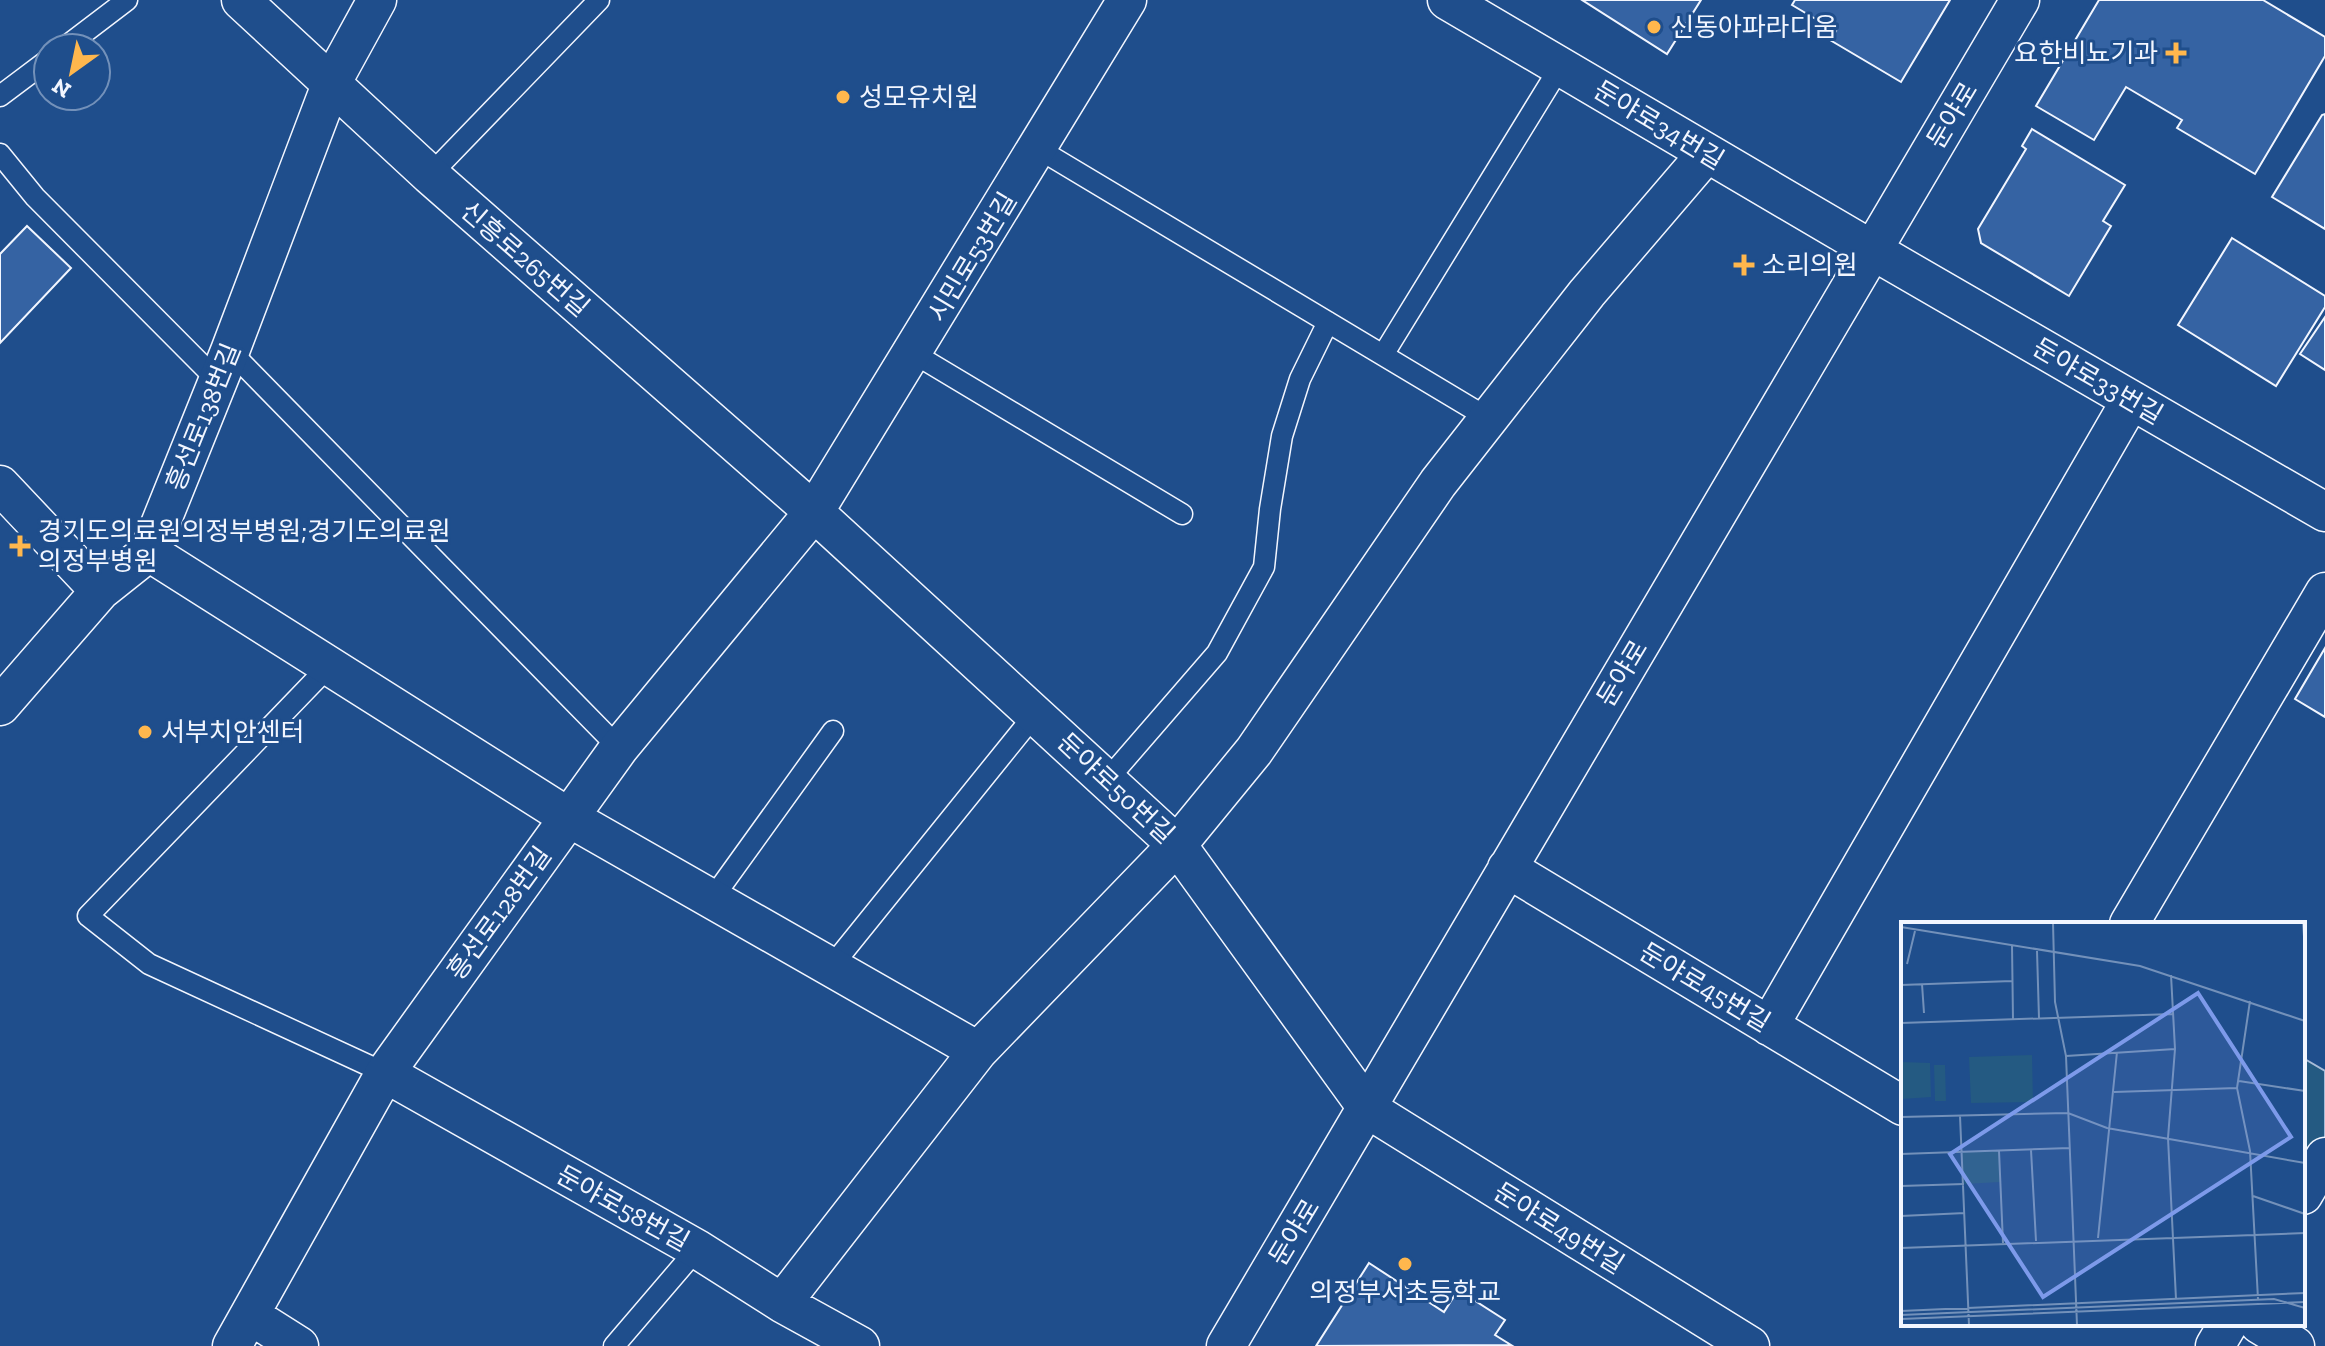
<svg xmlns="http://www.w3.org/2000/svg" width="2325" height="1346" viewBox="0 0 2325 1346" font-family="'Zilla Slab','Noto Sans KR',serif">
	<rect width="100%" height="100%" fill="#1f4e8c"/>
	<path fill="#245a82" stroke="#a8bbd7" stroke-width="2" d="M2303,1058L2325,1071V1157L2303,1195Z"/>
	<path fill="#3563a3" stroke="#f2f6ff" stroke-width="2" d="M1582,0H1701L1667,54Z
		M1795,0H1950L1901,82L1830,40L1836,31L1792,5Z
		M2099,0H2263L2325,37V56L2255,174L2177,128L2182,120L2126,87L2094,140L2036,106Z
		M2325,114V229L2272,197L2322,115Z
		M2032,129L2125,185L2103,221L2111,226L2069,296L1981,243L1978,229L2026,149L2022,146Z
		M27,226L71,268L0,343V254Z
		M2232,238L2325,296V307L2276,386L2178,325Z
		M2325,317V370L2300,354Z
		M2325,648V717L2295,699Z
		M1369,1263L1444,1312L1458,1290L1505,1320L1495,1335L1511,1345L1316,1346Z"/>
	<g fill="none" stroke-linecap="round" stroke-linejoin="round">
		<defs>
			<path id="service" d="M64,48L127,0
				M0,96L48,60
				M1037,148L1488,418
				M0,154L35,197L217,380
				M430,175L599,0
				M230,351L619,748
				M913,353L1182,514
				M1383,355L1560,67
				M329,666L88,916L149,964L385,1073
				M1107,780L1217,653L1264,567L1270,509L1282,436L1300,379L1328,322
				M712,899L833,731
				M831,967L1036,713
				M614,1346L697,1249"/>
			<path id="minor" d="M241,0L430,175L814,512L1177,845L1368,1109L1750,1346
				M1447,0L1872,250L2325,512
				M0,485L100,591
				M149,552L568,817L978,1051
				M0,706L100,591L149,552L230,351L332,82L377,0
				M1507,868L1903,1106
				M2129,924L2325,592
				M1769,1026L2131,400
				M385,1073L697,1249L782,1303L860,1346
				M2303,1195L2325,1157
				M782,1303L978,1051L1177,845L1254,751L1438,483L1587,293L1707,153
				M250,1315L299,1346
				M2259,1324L2295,1346
				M232,1346L385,1073L619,748L814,512L1127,0
				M1226,1346L2020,0
				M2215,1346L2228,1324"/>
		</defs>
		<use href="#service" stroke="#f2f6ff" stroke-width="23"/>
		<use href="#minor" stroke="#f2f6ff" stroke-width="41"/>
		<use href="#service" stroke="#1f4e8c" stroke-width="20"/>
		<use href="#minor" stroke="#1f4e8c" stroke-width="38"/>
	</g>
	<g fill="#ffb74d" stroke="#1f4e8c" stroke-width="3">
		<circle cx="1654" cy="27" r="8"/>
		<path d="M2172 41h8v8h8v8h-8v8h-8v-8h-8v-8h8z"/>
		<circle cx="843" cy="97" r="8"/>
		<path d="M1740 253h8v8h8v8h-8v8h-8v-8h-8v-8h8z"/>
		<path d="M16 534h8v8h8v8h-8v8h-8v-8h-8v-8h8z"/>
		<circle cx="145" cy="732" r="8"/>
		<circle cx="1405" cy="1264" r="8"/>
	</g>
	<g text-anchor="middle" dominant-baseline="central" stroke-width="6" stroke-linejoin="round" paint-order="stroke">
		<g font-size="26" fill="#f2f6ff" stroke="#1f4e8c" text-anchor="start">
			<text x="1670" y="27">신동아파라디움</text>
			<text x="2158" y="53" text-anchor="end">요한비뇨기과</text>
			<text x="859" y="97">성모유치원</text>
			<text x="1762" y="265">소리의원</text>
			<text x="38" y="531">경기도의료원의정부병원;경기도의료원<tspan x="38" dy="30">의정부병원</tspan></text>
			<text x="161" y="732">서부치안센터</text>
			<text x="1405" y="1292" text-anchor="middle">의정부서초등학교</text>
		</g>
		<g font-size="26" fill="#f2f6ff" stroke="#1f4e8c">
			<text transform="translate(1952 115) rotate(-59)">둔야로</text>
			<text transform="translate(1659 125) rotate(31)">둔야로34번길</text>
			<text transform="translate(972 257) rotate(-59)">시민로53번길</text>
			<text transform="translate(525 259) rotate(41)">신흥로265번길</text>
			<text transform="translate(2098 381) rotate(30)">둔야로33번길</text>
			<text transform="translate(203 417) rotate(-68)">흥선로138번길</text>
			<text transform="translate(1622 673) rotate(-59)">둔야로</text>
			<text transform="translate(1116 788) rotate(43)">둔야로50번길</text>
			<text transform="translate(499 913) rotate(-54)">흥선로128번길</text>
			<text transform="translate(1705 987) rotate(31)">둔야로45번길</text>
			<text transform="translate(623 1208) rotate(29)">둔야로58번길</text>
			<text transform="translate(1559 1228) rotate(32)">둔야로49번길</text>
			<text transform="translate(1294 1232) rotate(-59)">둔야로</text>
		</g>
	</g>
	<g transform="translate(1901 922)">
		<rect width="404" height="404" fill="#1f4e8c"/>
		<path d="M131,133L132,180L70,181L68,135ZM0,140L29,141L30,175L0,177ZM33,143H44L45,179H34ZM98,229L99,260L63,262L61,230Z" fill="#245a82"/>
		<path fill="none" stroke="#7391ba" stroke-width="2" d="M152,1L154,80L165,134L176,403M402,1L404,28M0,5L239,44L404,99M111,23L112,98M136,29L138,96M6,42L14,9M270,53L274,127L267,216L275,377M21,62L23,91M0,63L111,59M349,79L336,166L349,229L357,377M0,101L272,92M165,134L274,127M338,159L404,169M213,170L336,166M59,194L68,403M0,195L167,191L206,206L404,241M130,228L135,319M98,229L102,321M0,232L169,226M0,264L63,262M352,274L404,292M0,294L64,291M197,316L216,130M0,326L404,311M0,389L404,371M0,393L373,377L404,386M0,397L404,380"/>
		<path fill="#7d9aea" fill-opacity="0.15" stroke="#7d9aea" stroke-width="4" d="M297,71L390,215L142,375L49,232Z"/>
		<rect width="404" height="404" fill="none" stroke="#f2f6ff" stroke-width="4"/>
	</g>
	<g transform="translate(72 72) rotate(213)"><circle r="38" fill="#1f4e8c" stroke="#7391ba" stroke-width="2"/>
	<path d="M0-6L14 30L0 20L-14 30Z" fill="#ffb74d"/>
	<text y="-12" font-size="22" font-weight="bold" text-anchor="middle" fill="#f2f6ff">N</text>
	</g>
</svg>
